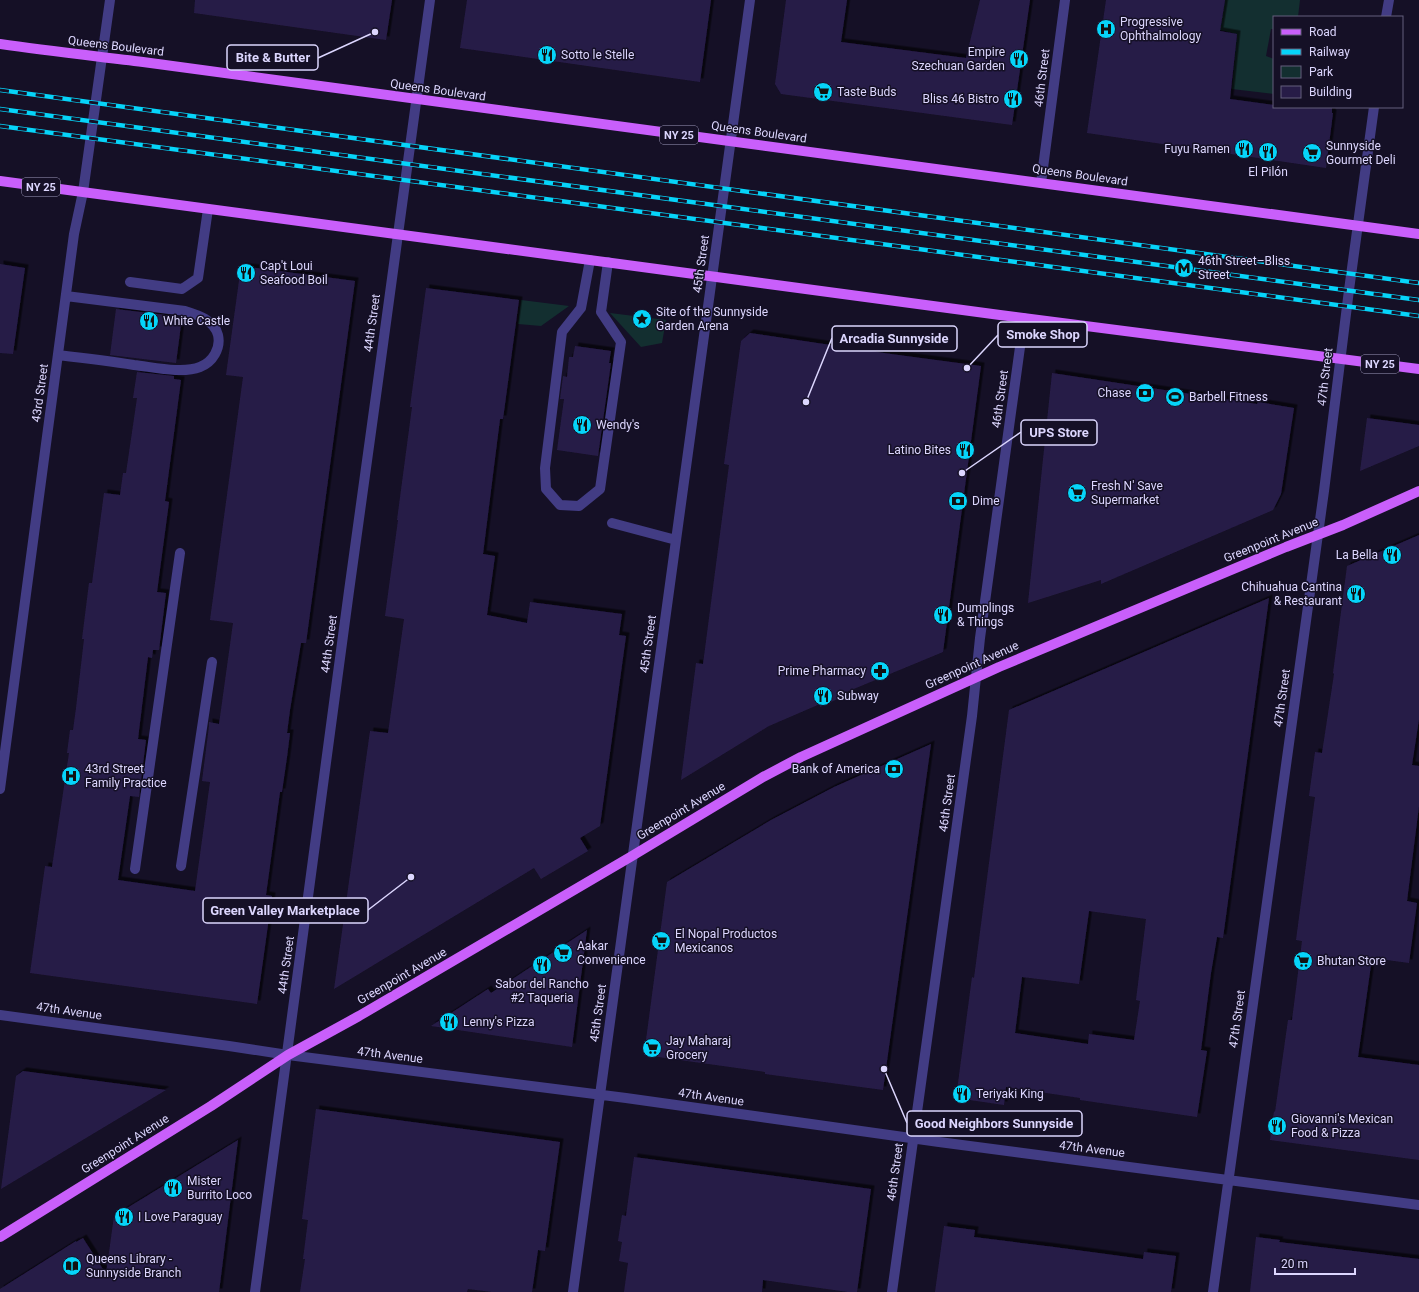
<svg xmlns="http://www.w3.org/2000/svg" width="1419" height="1292" viewBox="0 0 1419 1292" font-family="Roboto,sans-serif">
	<defs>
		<filter id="shadow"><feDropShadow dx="3.5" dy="-3.5" stdDeviation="0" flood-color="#0009"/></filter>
	</defs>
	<rect width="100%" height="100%" fill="#151026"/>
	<path fill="#132f30" d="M1225,0H1300L1298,17H1274V29H1271L1266,56L1274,59V94L1232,89L1237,34L1220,30Z
		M521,300L569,306L541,326L518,324Z
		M610,313L666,320L662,343L641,347Z"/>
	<path fill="#271c47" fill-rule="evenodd" filter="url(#shadow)" d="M195,0H392L386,40L194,13Z
		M467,0H711L700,82L460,48Z
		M786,0H847L841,42L966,58L980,0H1030L1012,125L781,94L775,84Z
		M1106,0H1225L1220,31L1237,34L1230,99L1274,105V107H1332V113H1333L1326,168L1087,133Z
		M0,264L25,268L13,354L0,353Z
		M241,266L355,281L306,643H301L290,710L287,733H290L287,757L282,792H280L266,895L272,896L257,1004L30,973L45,866L52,867L69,753H67L70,730H73L76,708L84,639H82L89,583H92L104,493L120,495L123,473H126L137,398H133L137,372L174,376V379L181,380L165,501L169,502L157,592L166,593L159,650H153L152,658L148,657L138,739L146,740L139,797L130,796L118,880L195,891L210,782L202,781L209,726V722L219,724L233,623L210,620L243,377L226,375Z
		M426,288L519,300L503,419H500L483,554L495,556L487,615L527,623L530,602L622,614L619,635L626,636L600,826L580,838L588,851L541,879L534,868L334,989L370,731L388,733L404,619L385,616L398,520H397L412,407H410Z
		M116,309L182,317L176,363L110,355Z
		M750,333L891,354L981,366L943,652L844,693V696L820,707V704L769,726L681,780L696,663L703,664L729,465L724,464L741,341Z
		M575,346L611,351L609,363H611L598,456L557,450L564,399H560L563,376L567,377L569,357H573Z
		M1052,373L1257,404L1258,402L1294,408L1281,494L1273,510L1101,584V580L1028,603Z
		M1367,418L1419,425V446L1360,471Z
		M1419,535V719L1412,765L1419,766V806L1407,901L1417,903L1409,963L1372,958L1358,1057L1419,1065V1160L1270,1140L1274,1111L1275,1112L1288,1020H1292L1302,941L1296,940L1315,797L1309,796L1315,752L1322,753L1334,674L1333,673L1347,566Z
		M1269,598L1223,938L1217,937L1211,973L1201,1050L1207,1051L1197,1117L1080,1100V1098L1006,1087L1004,1105L956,1098L972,977L974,978L1009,710ZM1089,911L1146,919L1136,1000L1140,1001L1134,1040L1089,1034L1088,1044L1015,1033L1022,977L1079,984Z
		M931,744L883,1090L765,1074V1072L644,1055L667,882L771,820L834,787Z
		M587,930L572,1047L431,1026L488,989L491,993Z
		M23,1071L166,1090L1,1189L16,1076Z
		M316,1109L560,1142L545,1251L538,1250L532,1292H492L468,1289L467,1292H300L305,1259H303L308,1220L302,1219Z
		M238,1140L219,1292H0V1289L76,1241V1242L83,1238L106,1274L114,1216Z
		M634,1157L871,1189L857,1292H848L763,1280L762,1292H624L628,1263L619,1261L622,1242L618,1241L622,1215L626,1216Z
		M944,1226L975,1230L974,1237L1054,1247L1143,1259L1144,1252L1176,1256L1171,1292H935Z
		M1256,1237L1280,1240L1279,1242L1419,1259V1292H1250Z"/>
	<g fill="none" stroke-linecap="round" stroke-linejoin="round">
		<path stroke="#423c84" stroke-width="10" d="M1386,17L1389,0
			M1041,183L1065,0
			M590,260L581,308L562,332L545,468L546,489L560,505L579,506L600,489L621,342L601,312L608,262
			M130,282L182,289L198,278L208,209
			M58,355C84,358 109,361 134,365C153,367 182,374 200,367C213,362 221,348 218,335C214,320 198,315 185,311L66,296
			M612,523L676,540
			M0,789L74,234L83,192L110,0
			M181,866L212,662
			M135,869L180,553
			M0,1015L229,1046L288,1055L626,1098L939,1142L1419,1205
			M255,1292C288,1058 318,824 349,591C376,394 404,197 430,0
			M573,1292L750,0
			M892,1292L972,716L980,638L1024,318
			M1213,1292L1324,491L1349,290L1374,107"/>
		<path stroke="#c95ffb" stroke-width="10" d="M0,44C48,51 95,56 143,62C568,120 993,178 1419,234
			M0,181L1000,315L1419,369
			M0,1237L211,1106L288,1055L359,1016L632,856L763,777L801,757L999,667L1286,547L1343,525L1419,491"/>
		<defs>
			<path id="rail" d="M0,90L1419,283
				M0,109L1419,300
				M0,126L1419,316"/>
		</defs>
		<use href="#rail" stroke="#06d4f9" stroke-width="4.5"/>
		<use href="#rail" stroke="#151026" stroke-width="3" stroke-dasharray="9" stroke-linecap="butt"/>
	</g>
	<defs>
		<symbol id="hospital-disc" viewBox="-11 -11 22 22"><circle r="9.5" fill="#06d4f9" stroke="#151026"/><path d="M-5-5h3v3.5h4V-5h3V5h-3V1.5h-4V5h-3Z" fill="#111"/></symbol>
		<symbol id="restaurant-disc" viewBox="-11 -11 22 22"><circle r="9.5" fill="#06d4f9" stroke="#151026"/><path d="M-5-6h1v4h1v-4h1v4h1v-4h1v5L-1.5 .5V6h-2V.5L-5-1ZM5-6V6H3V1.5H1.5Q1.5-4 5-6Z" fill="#111"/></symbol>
		<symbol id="supermarket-disc" viewBox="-11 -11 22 22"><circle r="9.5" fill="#06d4f9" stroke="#151026"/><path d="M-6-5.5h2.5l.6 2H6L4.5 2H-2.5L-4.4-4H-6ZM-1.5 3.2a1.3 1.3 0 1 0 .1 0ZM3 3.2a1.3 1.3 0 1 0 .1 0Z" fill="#111"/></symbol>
		<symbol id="metro-disc" viewBox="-11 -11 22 22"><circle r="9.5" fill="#06d4f9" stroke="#151026"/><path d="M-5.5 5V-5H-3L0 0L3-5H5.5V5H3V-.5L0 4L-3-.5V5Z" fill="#111"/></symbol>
		<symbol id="sight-disc" viewBox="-11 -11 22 22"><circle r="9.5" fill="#06d4f9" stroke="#151026"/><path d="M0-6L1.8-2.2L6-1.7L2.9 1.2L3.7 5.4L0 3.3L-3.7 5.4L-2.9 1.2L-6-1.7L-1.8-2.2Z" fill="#111"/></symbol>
		<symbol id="bank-disc" viewBox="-11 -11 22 22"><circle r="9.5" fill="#06d4f9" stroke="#151026"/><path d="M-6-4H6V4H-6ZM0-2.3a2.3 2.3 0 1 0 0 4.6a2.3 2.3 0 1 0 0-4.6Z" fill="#111"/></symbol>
		<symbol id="stadium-disc" viewBox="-11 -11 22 22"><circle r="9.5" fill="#06d4f9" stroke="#151026"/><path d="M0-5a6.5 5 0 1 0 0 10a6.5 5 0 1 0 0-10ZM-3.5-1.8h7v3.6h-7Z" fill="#111"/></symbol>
		<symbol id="pharmacy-disc" viewBox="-11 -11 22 22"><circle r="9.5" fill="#06d4f9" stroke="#151026"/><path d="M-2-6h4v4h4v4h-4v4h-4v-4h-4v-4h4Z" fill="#111"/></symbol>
		<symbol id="library-disc" viewBox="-11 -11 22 22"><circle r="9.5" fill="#06d4f9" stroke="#151026"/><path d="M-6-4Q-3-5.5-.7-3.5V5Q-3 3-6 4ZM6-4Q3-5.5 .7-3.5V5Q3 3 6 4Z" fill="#111"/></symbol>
	</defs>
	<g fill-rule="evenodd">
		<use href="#hospital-disc" x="1095" y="18" width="22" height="22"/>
		<use href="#restaurant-disc" x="536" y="44" width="22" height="22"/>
		<use href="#restaurant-disc" x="1008" y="48" width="22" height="22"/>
		<use href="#supermarket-disc" x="812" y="81" width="22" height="22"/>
		<use href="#restaurant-disc" x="1002" y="88" width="22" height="22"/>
		<use href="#restaurant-disc" x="1233" y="138" width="22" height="22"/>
		<use href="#restaurant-disc" x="1257" y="141" width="22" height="22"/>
		<use href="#supermarket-disc" x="1301" y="142" width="22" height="22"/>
		<use href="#metro-disc" x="1173" y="257" width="22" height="22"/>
		<use href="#restaurant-disc" x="235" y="262" width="22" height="22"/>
		<use href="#sight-disc" x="631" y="308" width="22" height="22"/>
		<use href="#restaurant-disc" x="138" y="310" width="22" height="22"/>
		<use href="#bank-disc" x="1134" y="382" width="22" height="22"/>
		<use href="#stadium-disc" x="1164" y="386" width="22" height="22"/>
		<use href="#restaurant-disc" x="571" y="414" width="22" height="22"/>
		<use href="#restaurant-disc" x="954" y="439" width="22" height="22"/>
		<use href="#supermarket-disc" x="1066" y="482" width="22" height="22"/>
		<use href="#bank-disc" x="947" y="490" width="22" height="22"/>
		<use href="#restaurant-disc" x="1381" y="544" width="22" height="22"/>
		<use href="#restaurant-disc" x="1345" y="583" width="22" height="22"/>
		<use href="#restaurant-disc" x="932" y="604" width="22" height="22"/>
		<use href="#pharmacy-disc" x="869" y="660" width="22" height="22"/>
		<use href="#restaurant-disc" x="812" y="685" width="22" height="22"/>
		<use href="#bank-disc" x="883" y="758" width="22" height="22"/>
		<use href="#hospital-disc" x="60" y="765" width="22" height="22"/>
		<use href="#supermarket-disc" x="650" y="930" width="22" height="22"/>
		<use href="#supermarket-disc" x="552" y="942" width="22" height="22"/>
		<use href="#supermarket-disc" x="1292" y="950" width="22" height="22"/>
		<use href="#restaurant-disc" x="531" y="954" width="22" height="22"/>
		<use href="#restaurant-disc" x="438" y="1011" width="22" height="22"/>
		<use href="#supermarket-disc" x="641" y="1037" width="22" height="22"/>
		<use href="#restaurant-disc" x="951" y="1083" width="22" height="22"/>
		<use href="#restaurant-disc" x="1266" y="1115" width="22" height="22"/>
		<use href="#restaurant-disc" x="162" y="1177" width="22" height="22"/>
		<use href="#restaurant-disc" x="113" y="1206" width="22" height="22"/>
		<use href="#library-disc" x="61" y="1255" width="22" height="22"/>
	</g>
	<g text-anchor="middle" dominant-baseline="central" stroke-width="3" stroke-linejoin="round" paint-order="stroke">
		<g fill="#151026" stroke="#a09bbd" stroke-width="1">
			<rect x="660" y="126" width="38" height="18" rx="3"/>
			<rect x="22" y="178" width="38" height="18" rx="3"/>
			<rect x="1361" y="355" width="38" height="18" rx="3"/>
		</g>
		<g font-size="11" font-weight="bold" fill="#dcd6fe">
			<text x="679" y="135">NY 25</text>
			<text x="41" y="187">NY 25</text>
			<text x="1380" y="364">NY 25</text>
		</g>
		<g font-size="12" fill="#dcd6fe" stroke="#151026" text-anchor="start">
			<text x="1120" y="22">Progressive<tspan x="1120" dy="14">Ophthalmology</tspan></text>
			<text x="1005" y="52" text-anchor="end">Empire<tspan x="1005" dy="14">Szechuan Garden</tspan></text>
			<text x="561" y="55">Sotto le Stelle</text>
			<text x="837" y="92">Taste Buds</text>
			<text x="999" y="99" text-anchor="end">Bliss 46 Bistro</text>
			<text x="1326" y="146">Sunnyside<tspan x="1326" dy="14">Gourmet Deli</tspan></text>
			<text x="1230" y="149" text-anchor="end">Fuyu Ramen</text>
			<text x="1268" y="172" text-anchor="middle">El Pilón</text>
			<text x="1198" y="261">46th Street–Bliss<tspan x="1198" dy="14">Street</tspan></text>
			<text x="260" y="266">Cap't Loui<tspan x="260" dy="14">Seafood Boil</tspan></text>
			<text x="656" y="312">Site of the Sunnyside<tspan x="656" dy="14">Garden Arena</tspan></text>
			<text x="163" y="321">White Castle</text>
			<text x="1131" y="393" text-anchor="end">Chase</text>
			<text x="1189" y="397">Barbell Fitness</text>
			<text x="596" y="425">Wendy's</text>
			<text x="951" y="450" text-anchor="end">Latino Bites</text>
			<text x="1091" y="486">Fresh N' Save<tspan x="1091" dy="14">Supermarket</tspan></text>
			<text x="972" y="501">Dime</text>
			<text x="1378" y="555" text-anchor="end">La Bella</text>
			<text x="1342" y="587" text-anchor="end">Chihuahua Cantina<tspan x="1342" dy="14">&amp; Restaurant</tspan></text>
			<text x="957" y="608">Dumplings<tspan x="957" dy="14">&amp; Things</tspan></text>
			<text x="866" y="671" text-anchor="end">Prime Pharmacy</text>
			<text x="837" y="696">Subway</text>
			<text x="85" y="769">43rd Street<tspan x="85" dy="14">Family Practice</tspan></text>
			<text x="880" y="769" text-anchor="end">Bank of America</text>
			<text x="675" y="934">El Nopal Productos<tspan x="675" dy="14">Mexicanos</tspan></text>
			<text x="577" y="946">Aakar<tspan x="577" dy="14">Convenience</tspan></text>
			<text x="1317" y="961">Bhutan Store</text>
			<text x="542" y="984" text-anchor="middle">Sabor del Rancho<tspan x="542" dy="14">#2 Taqueria</tspan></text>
			<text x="463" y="1022">Lenny's Pizza</text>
			<text x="666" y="1041">Jay Maharaj<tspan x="666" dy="14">Grocery</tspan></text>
			<text x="976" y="1094">Teriyaki King</text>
			<text x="1291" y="1119">Giovanni's Mexican<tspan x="1291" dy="14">Food &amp; Pizza</tspan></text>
			<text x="187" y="1181">Mister<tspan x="187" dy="14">Burrito Loco</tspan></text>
			<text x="138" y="1217">I Love Paraguay</text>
			<text x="86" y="1259">Queens Library -<tspan x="86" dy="14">Sunnyside Branch</tspan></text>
		</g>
		<g font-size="12" fill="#dcd6fe" stroke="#151026">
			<text transform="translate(116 46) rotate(7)">Queens Boulevard</text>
			<text transform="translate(1042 78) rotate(-83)">46th Street</text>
			<text transform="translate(438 90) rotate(8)">Queens Boulevard</text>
			<text transform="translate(759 132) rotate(8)">Queens Boulevard</text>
			<text transform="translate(1080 175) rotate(8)">Queens Boulevard</text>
			<text transform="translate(701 264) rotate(-82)">45th Street</text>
			<text transform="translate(372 323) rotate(-82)">44th Street</text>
			<text transform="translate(1325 377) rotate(-83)">47th Street</text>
			<text transform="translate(40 393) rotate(-82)">43rd Street</text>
			<text transform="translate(1000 399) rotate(-82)">46th Street</text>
			<text transform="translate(1271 540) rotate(-22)">Greenpoint Avenue</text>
			<text transform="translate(329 644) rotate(-82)">44th Street</text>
			<text transform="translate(648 644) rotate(-82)">45th Street</text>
			<text transform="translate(972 665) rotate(-24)">Greenpoint Avenue</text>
			<text transform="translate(1282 698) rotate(-82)">47th Street</text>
			<text transform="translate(947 803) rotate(-82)">46th Street</text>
			<text transform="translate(681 811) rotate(-31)">Greenpoint Avenue</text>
			<text transform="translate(286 965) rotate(-82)">44th Street</text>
			<text transform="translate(402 976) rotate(-30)">Greenpoint Avenue</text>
			<text transform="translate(69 1011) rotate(8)">47th Avenue</text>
			<text transform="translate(598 1013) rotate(-82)">45th Street</text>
			<text transform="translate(1237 1019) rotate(-82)">47th Street</text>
			<text transform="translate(390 1055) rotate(7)">47th Avenue</text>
			<text transform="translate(711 1097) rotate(8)">47th Avenue</text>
			<text transform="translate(125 1144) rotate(-32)">Greenpoint Avenue</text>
			<text transform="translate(1092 1149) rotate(7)">47th Avenue</text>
			<text transform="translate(895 1172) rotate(-82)">46th Street</text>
		</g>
	</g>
	<path fill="none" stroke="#dcd6fe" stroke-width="1.5" d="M375 32L318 58M967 368L998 335M806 402L832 338M962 473L1021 432M411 877L368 910M884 1069L907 1123"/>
	<g fill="#dcd6fe" stroke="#151026" stroke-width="1.5">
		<circle cx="375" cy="32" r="4"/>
		<circle cx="967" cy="368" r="4"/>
		<circle cx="806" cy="402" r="4"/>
		<circle cx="962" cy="473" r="4"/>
		<circle cx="411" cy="877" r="4"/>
		<circle cx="884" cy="1069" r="4"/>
	</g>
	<g fill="#151026" stroke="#dcd6fe" stroke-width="1.5">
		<rect x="227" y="45" width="91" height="25" rx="4"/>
		<rect x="998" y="322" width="89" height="25" rx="4"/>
		<rect x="832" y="326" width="125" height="25" rx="4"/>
		<rect x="1021" y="420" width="76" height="25" rx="4"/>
		<rect x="203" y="898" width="165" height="25" rx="4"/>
		<rect x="907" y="1111" width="175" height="25" rx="4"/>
	</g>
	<g font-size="13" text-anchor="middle" font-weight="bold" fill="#dcd6fe">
		<text x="273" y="62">Bite &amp; Butter</text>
		<text x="1043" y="339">Smoke Shop</text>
		<text x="894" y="343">Arcadia Sunnyside</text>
		<text x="1059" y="437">UPS Store</text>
		<text x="285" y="915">Green Valley Marketplace</text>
		<text x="994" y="1128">Good Neighbors Sunnyside</text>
	</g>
	<rect x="1273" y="16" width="130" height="92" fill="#151026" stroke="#655f7c"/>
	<rect x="1281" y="29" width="20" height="6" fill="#c95ffb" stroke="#655f7c"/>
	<text x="1309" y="36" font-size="12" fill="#dcd6fe">Road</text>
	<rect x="1281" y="49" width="20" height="6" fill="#06d4f9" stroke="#655f7c"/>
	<text x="1309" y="56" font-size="12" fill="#dcd6fe">Railway</text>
	<rect x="1281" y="66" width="20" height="12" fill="#132f30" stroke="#655f7c"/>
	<text x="1309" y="76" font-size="12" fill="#dcd6fe">Park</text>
	<rect x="1281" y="86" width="20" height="12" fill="#271c47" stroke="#655f7c"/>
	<text x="1309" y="96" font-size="12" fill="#dcd6fe">Building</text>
	<path d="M1275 1268v6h80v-6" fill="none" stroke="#dcd6fe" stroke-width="2"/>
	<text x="1281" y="1268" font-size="12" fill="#dcd6fe" stroke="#151026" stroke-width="3" paint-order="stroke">20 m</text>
</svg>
